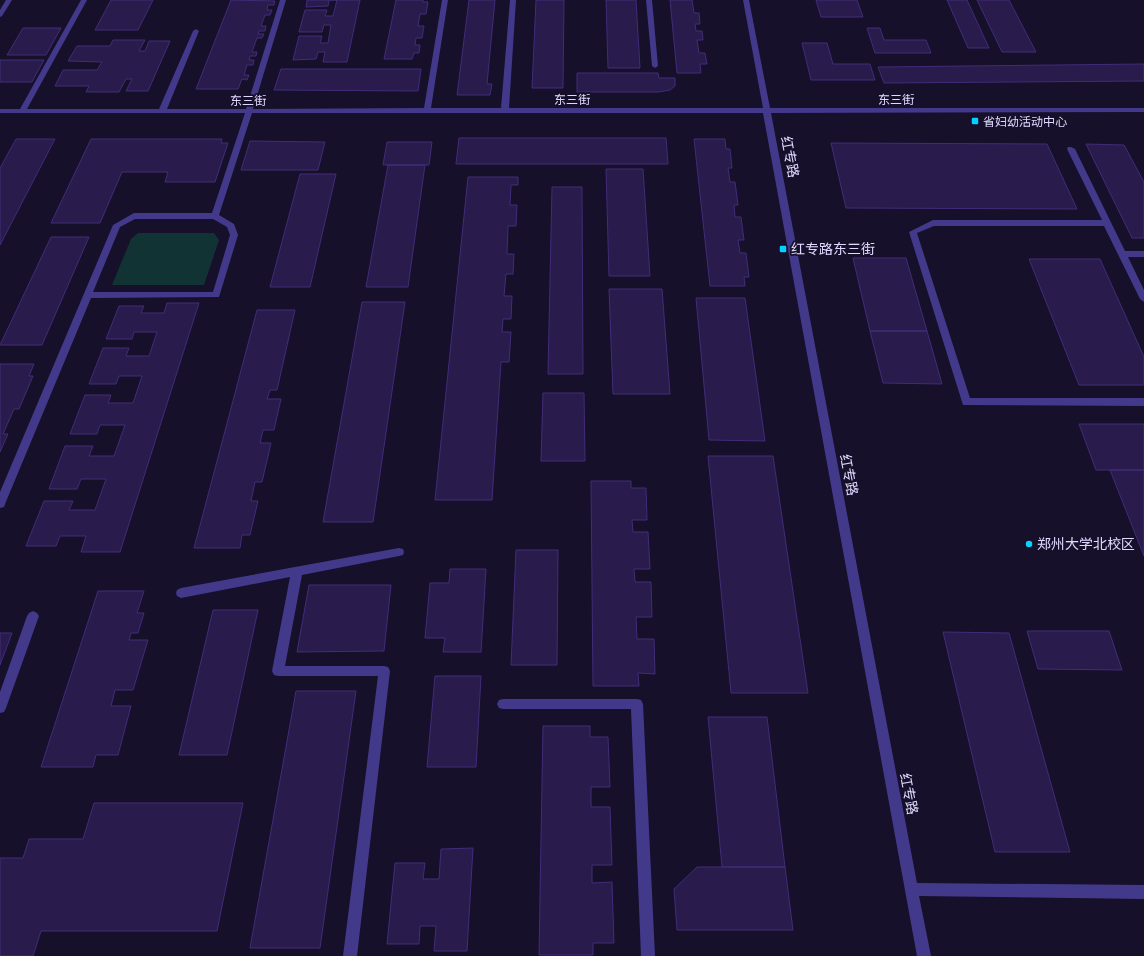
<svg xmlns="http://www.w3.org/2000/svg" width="1144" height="956" viewBox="0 0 1144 956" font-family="Quicksand,'Noto Sans SC',sans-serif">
	<rect width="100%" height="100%" fill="#16102a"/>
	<path fill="#123334" d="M138,233H214L219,240L204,285H112L131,239Z"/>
	<path fill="#291b4c" stroke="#422c79" d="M111,0H153L138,30H95Z
		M231,0L275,1L274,5H268L267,10H272L270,15H265L261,26H266L265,31H259L258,34H264L262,38H257L252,52H257L256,56H250L249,60H254L253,65H247L244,75H249L247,80L242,79L238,89H196Z
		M307,0H360L347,62H323L325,52H318L316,59L293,60L299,36H322L320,43H328L331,25H324L322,32H299L305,10H327L325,16H333L337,0H329L328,6L306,7Z
		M396,0H423V2H428L426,14H420L418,26H424L422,38H416L415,45H420L419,53H414L412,59H384Z
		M469,0H495L487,84H492L490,95H457Z
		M536,0H564L563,88H532Z
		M606,0H636L640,68H608Z
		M670,0H692L694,13H699L700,24H695L696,31H702L703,40H697L699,53H705L707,64H700L701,73H677Z
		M816,0H857L863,17H821Z
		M947,0H967L989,48H968Z
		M977,0H1009L1036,52H1002Z
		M23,28H61L46,55H7Z
		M867,28H880L884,40H926L931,53H875Z
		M113,40H145L139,51H145L149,41H170L148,91H126L132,79H126L119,92H86L89,86H55L63,70H97L102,62L68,61L77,46H110Z
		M802,43H827L833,64H870L875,80H811Z
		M0,60H44L32,82H0Z
		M1144,64V81L884,83L878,67Z
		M281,69H421L418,91L274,90Z
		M577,73H658L659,78H675V86L670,90L659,92H577Z
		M459,138H666L668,164H456Z
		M16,139H55L0,245V168Z
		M91,139H222L221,143H228L215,182H165L168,172H122L100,223H51Z
		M694,139H725L726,149H730L732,168H728L730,182H735L738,205H734L735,217H741L744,240H738L740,253H746L749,277H744L745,286H710Z
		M250,141L325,142L318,170H241Z
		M387,142H432L429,165H383Z
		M831,143L1047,144L1077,209L846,208Z
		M1086,144L1124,145L1144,182V238H1132Z
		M388,165H425L408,287H366Z
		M606,169H643L650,276H609Z
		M300,174H336L310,287H270Z
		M468,177H518V185H511L510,205H517L516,226H508L507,254H514L513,274H506L504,296H512L511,319H503L502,332H511L509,362H501L492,500H435Z
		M552,187H582L583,374H548Z
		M51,237H89L42,345H0Z
		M853,258H906L927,331H870Z
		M1029,259H1100L1144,357V385H1079Z
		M609,289H662L670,394H613Z
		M696,298H745L765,441L709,440Z
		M362,302H405L373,522H323Z
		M167,303H199L120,552H81L86,536H60L56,546H26L44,501H73L69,510H95L106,479H81L77,489H49L65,446H93L89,456H114L125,425H100L97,434H70L85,395H111L108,403H133L142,376H119L116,384H89L103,348H129L126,356H149L157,332H134L132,339H106L119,306H144L141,313H164Z
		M257,310H295L277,390H270L267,399H281L274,430H263L260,443H271L262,482H255L251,501H258L250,535H242L240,548H194Z
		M870,331H927L942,384L883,383Z
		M0,364H34L29,376H33L19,409H14L3,434H8L0,452Z
		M543,393H584L585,461H541Z
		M1079,424H1144V470H1096Z
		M708,456H773L808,693H731Z
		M1110,470H1144V556Z
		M591,481H631V488H646L647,520H632L633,532H648L650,569H634L635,582H651L652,617H636L637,639H654L655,674L638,673L639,686H593Z
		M516,550H558L557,665H511Z
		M450,569H486L481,652H443L445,638H425L430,583H449Z
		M309,585H391L384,651L297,652Z
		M98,591H144L137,613H144L138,633H131L129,640H148L133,690H115L111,706H131L118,755H96L93,767H41Z
		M213,610H258L227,755H179Z
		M1027,631H1109L1122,670L1038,669Z
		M943,632L1009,633L1070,852H995Z
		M0,633H12L0,665Z
		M435,676H481L476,767H427Z
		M296,691H356L320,948H250Z
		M708,717H767L785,867H722Z
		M543,726H590V737H608L610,787H591V807H610L612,865H592V883L612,882L614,943H593V955H539Z
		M94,803H243L217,931H41L33,956H0V858H23L29,839H83Z
		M473,848L467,951H434L436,926H420L419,944H387L395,863H425L423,879H439L441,849Z
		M697,867H785L793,930H677L674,889Z"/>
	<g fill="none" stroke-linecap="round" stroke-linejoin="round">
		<path fill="#43398b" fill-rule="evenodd" d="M6,0H12L2,16L0,17V10Z
			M81,0H87L27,109H159L193,31L196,29L199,31L167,109H246L280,0H286L253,109L424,108L442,0H448L431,108H501L510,0H516L509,108H763L743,0H749L770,108H1144V112L771,113L917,883L1144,885V899L919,896L931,956H917L763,113H252L219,215L234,224L238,235L219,297L91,298L5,504L4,507L0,508V492L113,225L134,213H212L245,113H0V109H20ZM135,219H213L227,227L230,235L213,292H93L120,227Z
			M646,0H652L658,66L655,68L652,66Z
			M1068,147H1071L1075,149L1125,251H1144V257H1128L1144,290V302L1140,299L1104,226H934L917,233L970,398H1144V406L963,405L909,232L933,220H1102L1067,149Z
			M399,548L403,549L404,552L403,555L399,556L302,575L285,666H384L388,667L390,671L357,956H343L378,676H278L274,675L272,671L290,577L181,598L177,596L176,593L177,590L181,588Z
			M33,611L37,613L39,616L6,708L4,712L0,713V692L27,616L29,613Z
			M503,699H637L641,700L643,704L655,956H641L631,709H503L499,708L497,704L499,700Z"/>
	</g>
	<g fill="#05d1ff" stroke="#16102a" stroke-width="1.5">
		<rect x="971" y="117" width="8" height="8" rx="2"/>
		<rect x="779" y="245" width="8" height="8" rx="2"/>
		<circle cx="1029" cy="544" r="4"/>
	</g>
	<g text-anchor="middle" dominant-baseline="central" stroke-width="3.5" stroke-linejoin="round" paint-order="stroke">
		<g font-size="12" fill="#e0d9ff" stroke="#16102a">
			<text x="572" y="99">东三街</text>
			<text x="896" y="99">东三街</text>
			<text x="248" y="100">东三街</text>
		</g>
		<g font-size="12" fill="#e0d9ff" stroke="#16102a" text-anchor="start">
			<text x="983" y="121">省妇幼活动中心</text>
		</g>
		<g font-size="14" fill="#e0d9ff" stroke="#16102a">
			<text transform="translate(790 157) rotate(79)">红专路</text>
			<text transform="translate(849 475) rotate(79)">红专路</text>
			<text transform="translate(909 794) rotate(79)">红专路</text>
		</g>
		<g font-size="14" fill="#e0d9ff" stroke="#16102a" text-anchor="start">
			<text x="791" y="249">红专路东三街</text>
			<text x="1037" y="544">郑州大学北校区</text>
		</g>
	</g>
</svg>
